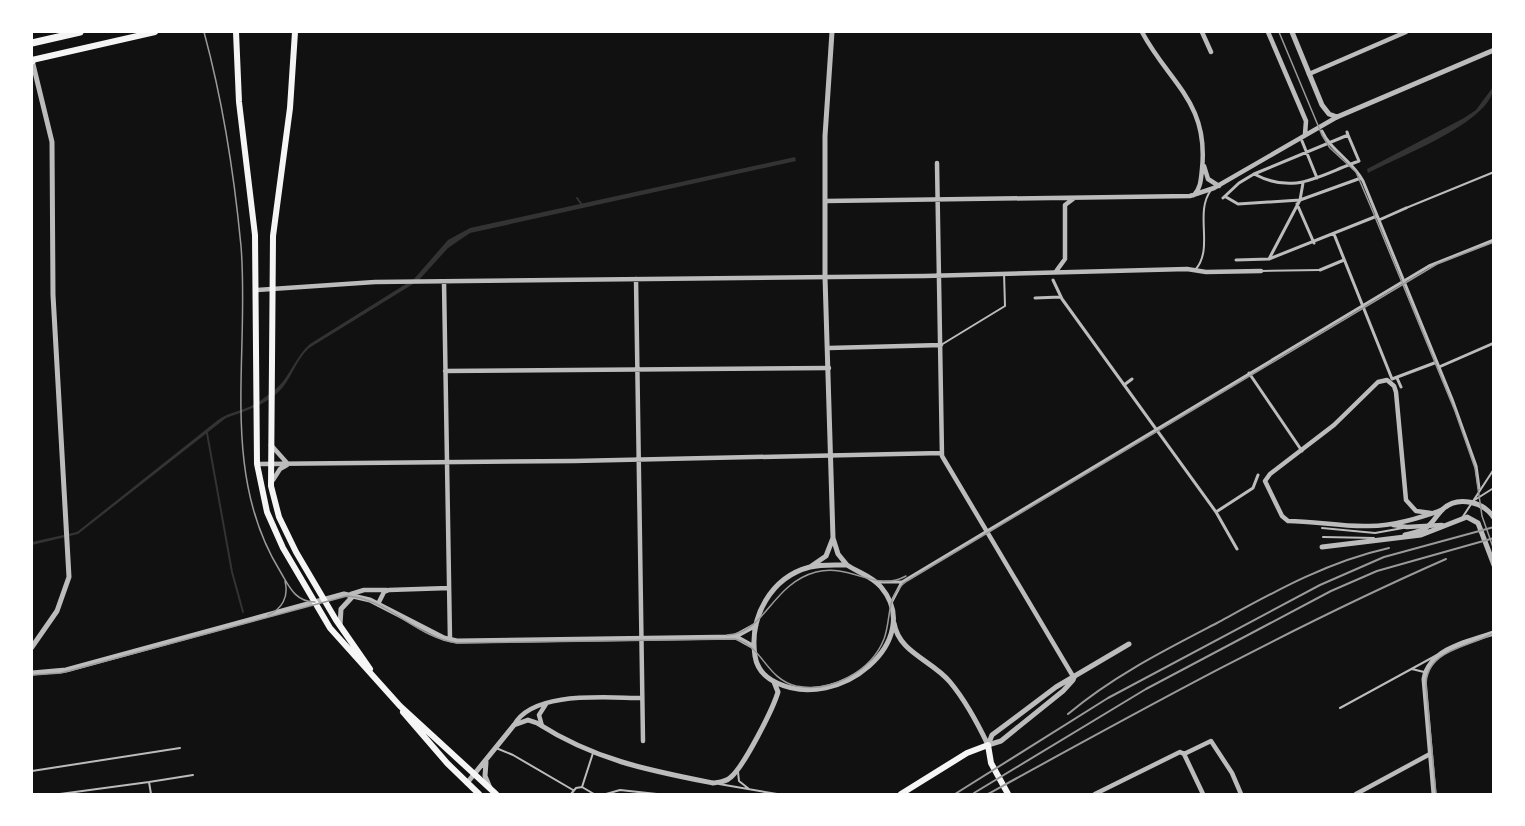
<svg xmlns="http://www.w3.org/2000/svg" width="1525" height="826" viewBox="0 0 1525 826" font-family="'Zilla Slab',serif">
	<rect width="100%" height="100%" fill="#111"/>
	<path fill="#333" d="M1493,87C1494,121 1396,158 1368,173L1367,169L1464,118L1476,110Z
		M795,157L796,161L470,233L448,248L418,281L309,348C297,359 293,374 283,387C269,404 246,411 226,418L78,534L32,545V542L77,532L218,420C228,413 233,413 244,409C256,405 269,395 279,386C291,374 296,356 310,344L414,279L448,240L470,228Z"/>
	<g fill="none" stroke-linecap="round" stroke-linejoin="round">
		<path stroke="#333" stroke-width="2" d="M577,198L582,205
			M207,433L232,572L243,612"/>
		<path stroke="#bcbcbc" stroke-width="2" d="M1406,208L1494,172
			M1196,269C1214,247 1194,213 1211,190
			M1261,271L1320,270
			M941,345L1005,306L1004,273
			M1473,501L1492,489
			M1462,518L1494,469
			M1322,528L1375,533L1403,528
			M1323,537L1374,538
			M1412,669L1424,672
			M1340,708L1437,655
			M496,748L513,755L573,790
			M32,771L180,748
			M738,772L739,781L749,789
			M149,782L193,775
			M719,784L777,794
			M582,787L593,753
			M582,787L594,794
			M60,794L149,782L151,794
			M571,794L576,788L582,787
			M606,794L620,790L657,794"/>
		<path stroke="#bcbcbc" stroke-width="3" d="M1322,131C1331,151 1353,161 1363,181L1452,399L1476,466L1479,488
			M1302,141L1317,178
			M1254,174C1292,194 1315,178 1351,164L1359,161L1348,135
			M1226,197L1238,204L1300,200L1361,178
			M1223,198L1239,183L1254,174L1348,135L1347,132
			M1297,204L1314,243
			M1379,220L1406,208
			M1334,234L1392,379L1437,362
			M1269,259L1377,216
			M1236,260L1269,259L1300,200L1303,183
			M1320,270L1344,260
			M1053,280L1062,299L1216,512L1253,488L1258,475
			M1035,298L1060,297
			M1439,367L1494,343
			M1249,373L1302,451
			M1397,378L1401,387
			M1124,385L1132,379
			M1216,512L1237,549
			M877,582H902
			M891,603L902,582L1429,266L1494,240"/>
		<path stroke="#bcbcbc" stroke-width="4.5" d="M1142,32C1169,83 1209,102 1202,169C1201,178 1201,188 1194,195
			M1202,32L1211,52
			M1268,32L1306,121L1305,134
			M1309,74L1406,32
			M937,163L942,456L1074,678
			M1204,166L1208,179L1219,186
			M826,201L1190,196L1214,188L1337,117
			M1057,270L1065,259V205L1073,199
			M636,279L643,741
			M444,282L450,640
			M257,290L375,282L925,276L1187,269L1206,272L1261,271
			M829,348L941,345
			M445,371L829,368
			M271,445L287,463
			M257,464L574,461L942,453
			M273,480L280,469L287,465
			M1431,513L1416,511L1406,500L1396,392L1394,386L1387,380L1378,382L1334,425L1270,474L1265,481L1282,516L1288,521C1315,521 1342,527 1369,526C1394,526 1419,518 1442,510
			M1393,525L1407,527L1442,525
			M351,594L364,590H387
			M378,604L384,592L389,590L449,588
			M514,725C533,690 607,698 642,698
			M542,726L539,715L546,704
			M1095,794L1180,752L1184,754
			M1203,794L1184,754L1211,741L1232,773L1241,794
			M1356,794L1430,754"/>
		<path stroke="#bcbcbc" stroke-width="5" d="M1292,32L1322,105L1329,114L1337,117L1494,50
			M1405,535C1412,533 1421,532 1427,527C1434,522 1437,514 1443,509C1458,495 1484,502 1494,518
			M833,538L838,554L847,565
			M1322,547L1421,535L1467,517L1478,523L1494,565
			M847,565C859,573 872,576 881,587C926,640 839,712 777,683C766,678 757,669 755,656C749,617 771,577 810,567C822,564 835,565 847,565Z
			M810,567L826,556L833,538L825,277V136L832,32
			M894,623C899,653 932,660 950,682C965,700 978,724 988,745
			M340,625L341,609L354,595
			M736,637L754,647
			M32,647L57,611L69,577L53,295L52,142L32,60
			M32,673L66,670L344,594L370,600L444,638L457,641L734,637L756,625
			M988,745L992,735L1056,687L1129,644
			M988,745L1001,741L1063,691L1073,680
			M486,762L485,776L490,788
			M467,783L514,725L528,720L537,723C595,760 647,770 713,783C720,782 726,782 731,777C744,766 773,709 778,692L774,682
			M1434,794L1424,679C1429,649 1468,641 1494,633"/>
		<path stroke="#f5f5f5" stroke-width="6" d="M236,32L239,102L255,235L257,464L267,512L283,548L330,628L400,706L496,794
			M295,32L290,108L273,236L271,486L279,517L296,552L336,620L370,669
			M32,60L155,32
			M403,712L447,763L479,794
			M901,794L967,753L988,745L991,763L1008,794"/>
		<path stroke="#f5f5f5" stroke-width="7" d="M32,43L80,32
			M32,61V60"/>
		<path stroke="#9a9a9a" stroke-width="1.5" d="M204,32C223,102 234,173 241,246C250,356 219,472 280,571C289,586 295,602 315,602
			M1279,32L1322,135L1330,148L1356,172L1373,212L1455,411L1475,468L1482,516L1494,550
			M268,615C282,609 289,597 285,581
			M727,635C765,634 771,584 816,572C852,563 875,593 906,576
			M32,675L61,673L347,596C387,598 417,638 457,643L735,639C763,646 766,679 796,686C830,693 871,672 884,639C892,617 885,596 907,581L1437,264L1494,242
			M1436,794L1426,686C1426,649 1468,648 1494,633"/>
		<path stroke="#9a9a9a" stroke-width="2" d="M1068,714C1113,676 1165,650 1217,623C1272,593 1326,562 1389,548
			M974,793L1146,689L1331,591L1377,571L1494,538
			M955,794L1108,698L1320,585L1384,557L1494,527
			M988,794C1139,711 1289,628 1446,559"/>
	</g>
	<rect width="1525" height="826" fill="none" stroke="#ffffff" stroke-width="66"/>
</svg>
